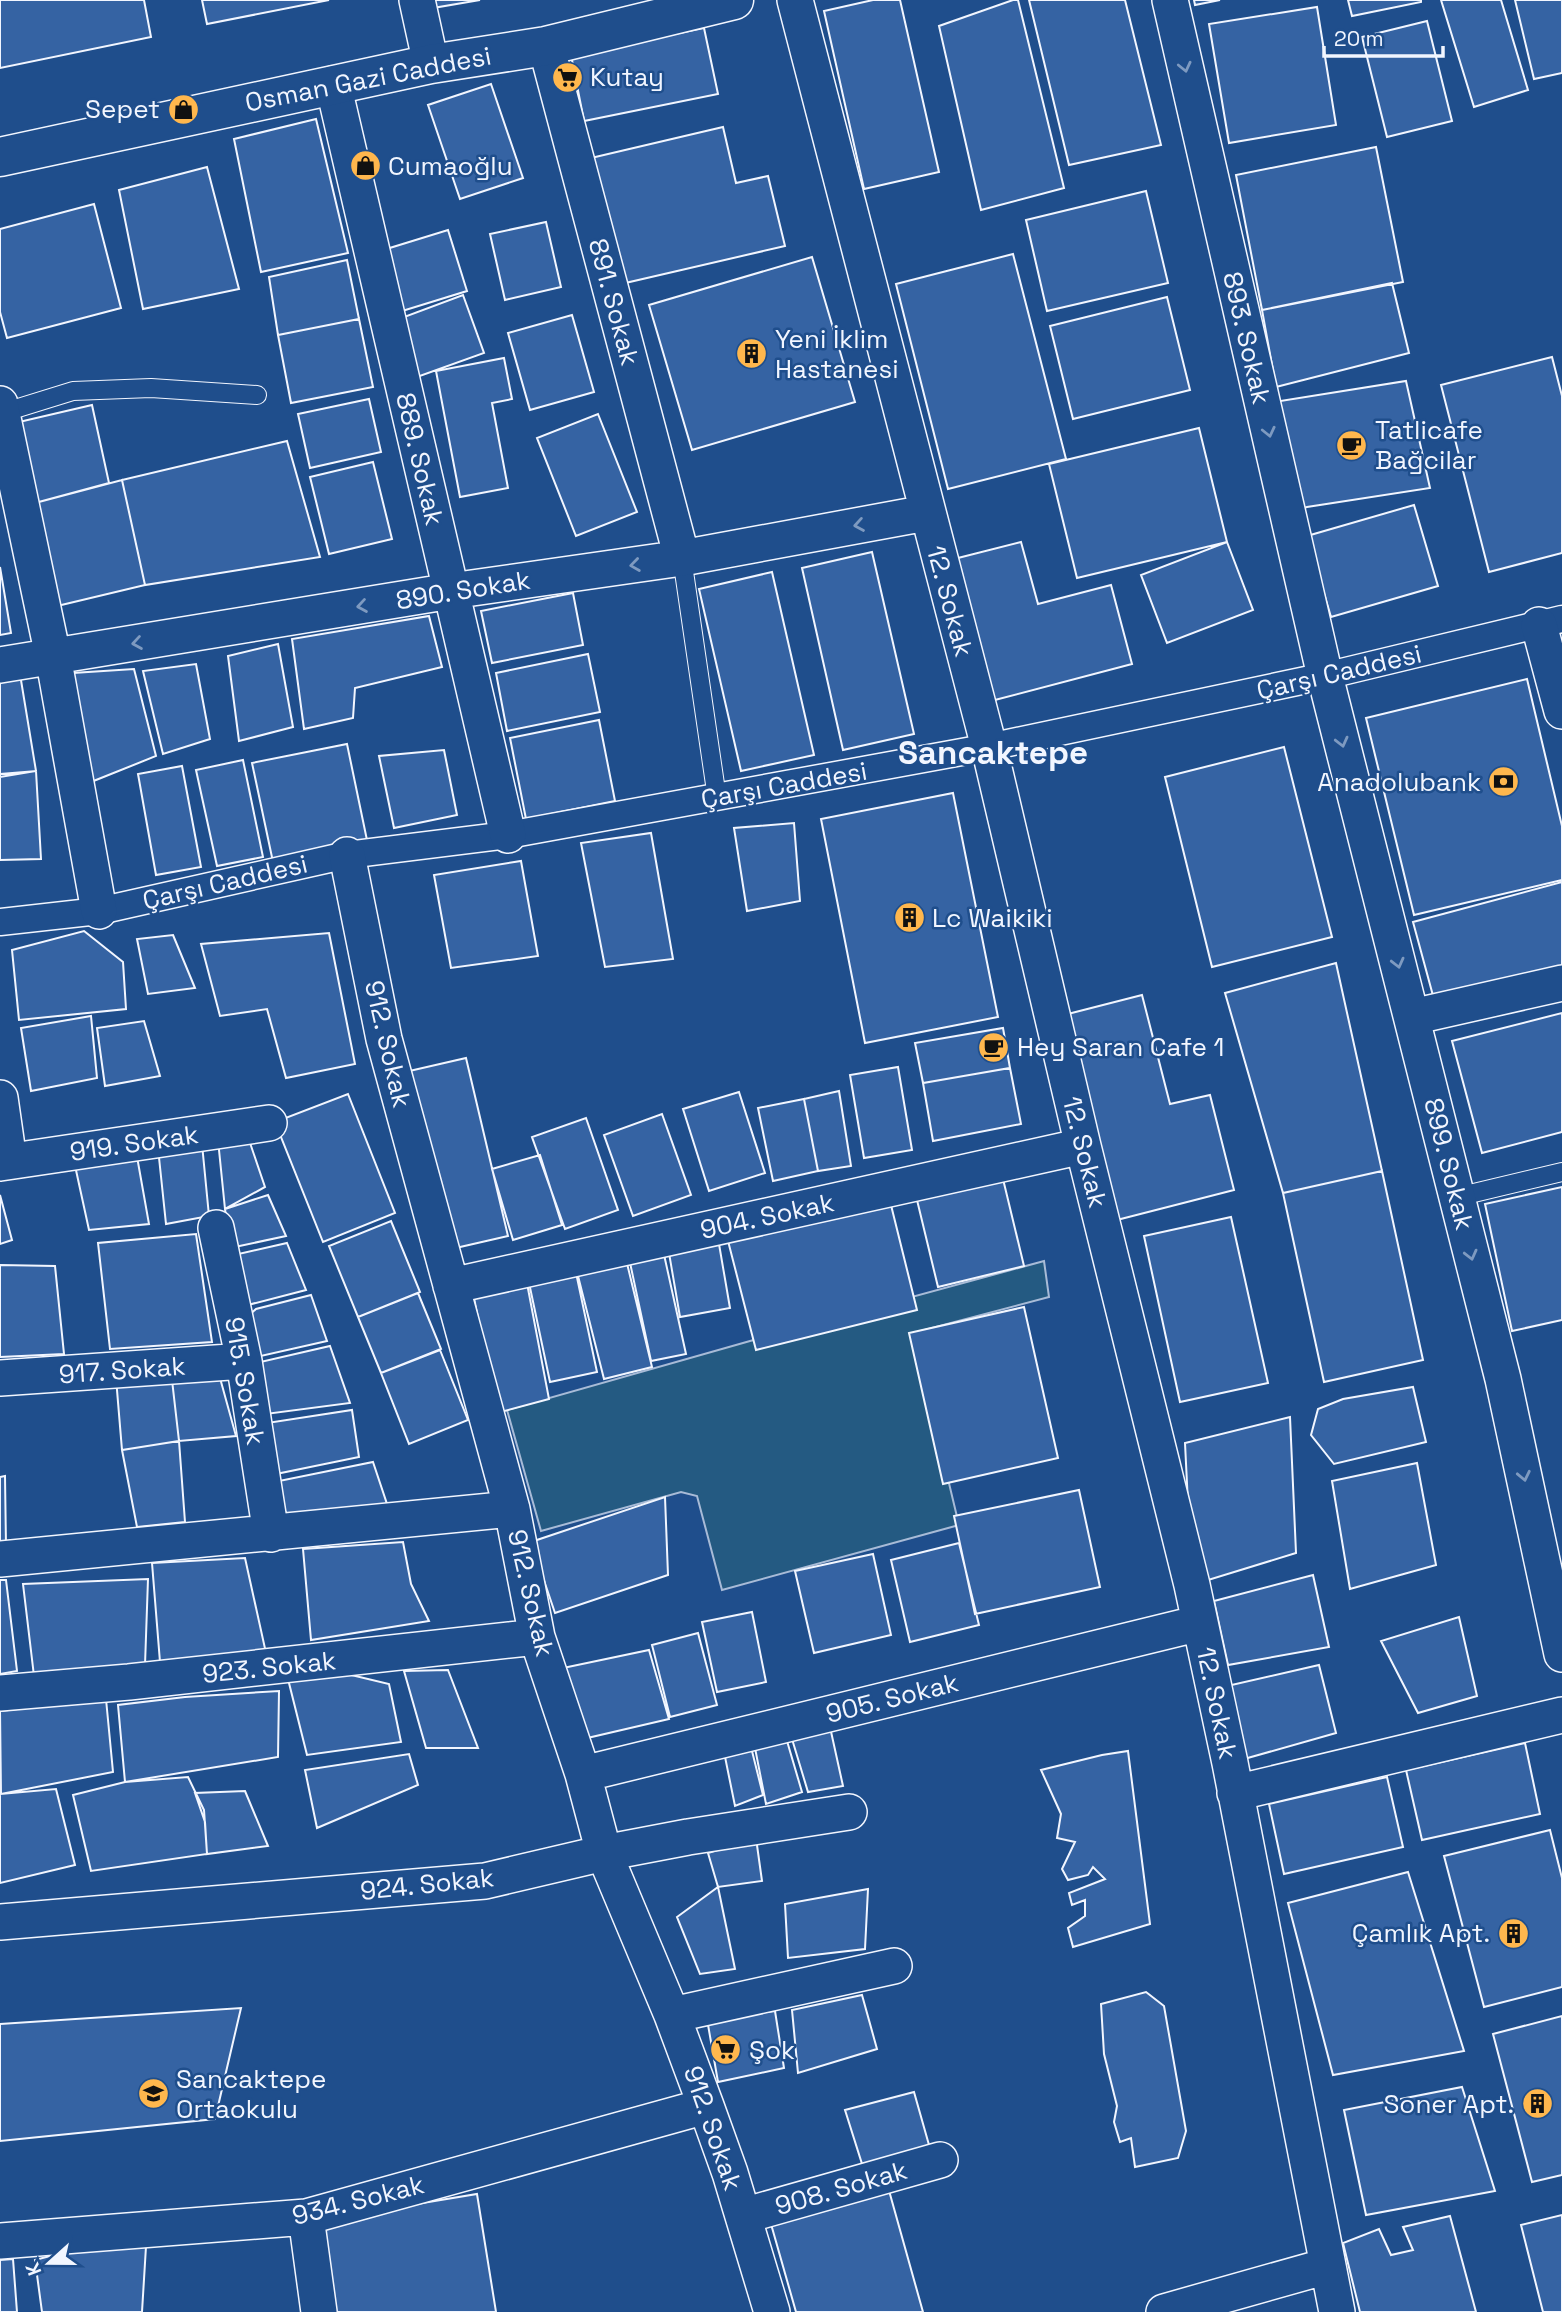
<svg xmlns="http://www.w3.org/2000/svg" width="1562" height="2312" viewBox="0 0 1562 2312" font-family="'Space Grotesk',sans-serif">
	<rect width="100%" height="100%" fill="#1f4e8c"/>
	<path fill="#245a82" stroke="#a8bbd7" stroke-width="2" d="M1044,1261L1049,1297L913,1333L959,1525L722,1590L697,1496L681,1492L541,1531L507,1410L750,1341Z"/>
	<path fill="#3563a3" stroke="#f2f6ff" stroke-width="2" d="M0,0H144L151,37L0,68Z
		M202,0H329L207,24Z
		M425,0H480L427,9Z
		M873,0H900L939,172L864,189L824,11Z
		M1013,0H1018L1064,188L981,210L939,26Z
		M1029,0H1125L1161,145L1069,165Z
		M1194,0H1220L1195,5Z
		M1348,0H1421V2L1352,16Z
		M1441,0H1501L1528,90L1474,107Z
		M1515,0H1562V73L1534,79Z
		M1317,7L1336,125L1229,143L1209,24Z
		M1427,21L1452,121L1387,137L1362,37Z
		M704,28L718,94L584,121L571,55Z
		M491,84L523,178L460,199L428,105Z
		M316,119L348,253L261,272L234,139Z
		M723,127L736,183L768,176L785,246L621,284L591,158Z
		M1376,147L1403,282L1262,310L1236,175Z
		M207,167L239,289L143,309L119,190Z
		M1146,191L1168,283L1047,311L1026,220Z
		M94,204L121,308L7,338L0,312V229Z
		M546,222L561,287L505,300L490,234Z
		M448,230L467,291L399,312L380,251Z
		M1013,254L1066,459L948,489L896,284Z
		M812,257L855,402L692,450L649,305Z
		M347,260L359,319L278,335L269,277Z
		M1392,283L1409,353L1276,387L1262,310Z
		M463,295L484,353L417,377L396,320Z
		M1167,297L1190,390L1073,419L1050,326Z
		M572,315L594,392L530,410L508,333Z
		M359,319L373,387L291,403L278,335Z
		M1552,357L1562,396V553L1489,572L1441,385Z
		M504,358L512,399L492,403L508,488L460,497L436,371Z
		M1406,381L1430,488L1307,507L1298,510L1274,402Z
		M369,399L381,452L310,468L298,414Z
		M92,405L109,483L35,503L19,422Z
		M598,414L637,512L576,536L537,438Z
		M1199,428L1227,542L1077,578L1049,464Z
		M287,441L320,557L145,585L122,480Z
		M373,462L392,539L329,554L310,477Z
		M122,480L145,585L53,607L35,503Z
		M1414,505L1438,586L1331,617L1307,536Z
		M1021,542L1038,604L1111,585L1132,664L991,701L954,559Z
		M1227,542L1253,610L1167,643L1141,575Z
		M872,552L914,734L843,750L802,568Z
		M0,567L11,633L0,635Z
		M772,572L814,755L741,771L699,589Z
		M573,593L583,645L492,663L481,611Z
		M429,616L442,667L355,688L353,718L304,729L292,639Z
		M278,644L293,727L239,741L228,656Z
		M588,654L600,712L507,731L496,673Z
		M18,662L36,771L0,777V665Z
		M196,664L210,739L163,754L143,671Z
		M134,669L156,756L91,782L73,673Z
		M1527,679L1562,826V880L1414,915L1366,718Z
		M599,720L615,801L526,819L510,738Z
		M347,744L368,845L273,862L252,763Z
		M1284,747L1332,937L1212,967L1165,777Z
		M444,750L457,815L394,828L379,756Z
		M243,760L263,857L217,866L196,770Z
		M182,766L201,867L156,875L138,774Z
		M36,771L41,859L0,860V774Z
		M953,793L998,1017L865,1043L821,819Z
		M794,823L800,901L747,911L734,828Z
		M651,833L673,959L605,967L581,843Z
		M521,861L538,956L451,968L434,875Z
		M1562,882V969L1435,1003L1413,922Z
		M84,931L123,962L126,1009L19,1020L12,950Z
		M329,933L355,1064L286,1078L267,1009L220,1016L201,944Z
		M173,935L195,988L148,994L137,939Z
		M1336,963L1382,1171L1283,1193L1225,993Z
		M1142,995L1170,1104L1210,1095L1234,1190L1113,1221L1060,1016Z
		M1562,1013V1132L1482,1153L1452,1041Z
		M91,1016L97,1078L31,1091L21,1028Z
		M144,1021L160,1076L105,1086L97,1028Z
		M1003,1028L1010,1068L923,1083L915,1043Z
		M466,1058L508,1236L447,1250L405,1072Z
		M898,1067L912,1150L864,1158L850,1075Z
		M1010,1068L1021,1124L933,1141L923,1083Z
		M839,1091L851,1166L818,1171L804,1099Z
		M739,1092L765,1173L709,1191L683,1109Z
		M348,1094L395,1213L323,1242L275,1122Z
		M804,1099L818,1171L773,1181L758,1108Z
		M662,1114L691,1195L633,1216L604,1135Z
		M586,1118L618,1210L565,1229L532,1137Z
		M247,1134L265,1187L225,1209L218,1140Z
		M202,1144L209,1216L166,1224L158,1148Z
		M136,1151L149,1224L89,1230L74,1161Z
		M540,1155L562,1225L513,1240L492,1169Z
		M1382,1171L1423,1360L1324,1382L1283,1193Z
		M1003,1179L1024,1266L938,1287L917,1200Z
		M1562,1187V1320L1512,1331L1485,1204Z
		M0,1195L12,1240L0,1244Z
		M268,1195L286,1236L230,1248L225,1209Z
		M889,1197L917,1310L756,1350L727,1237Z
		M1231,1217L1268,1383L1180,1402L1144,1236Z
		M391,1221L420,1292L358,1317L329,1246Z
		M196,1234L212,1342L110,1349L98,1243Z
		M287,1243L306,1290L244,1306L234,1255Z
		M719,1244L730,1308L680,1317L669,1253Z
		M663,1250L686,1354L651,1361L629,1258Z
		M625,1255L652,1367L604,1379L576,1268Z
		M0,1265L55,1266L64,1354L0,1357Z
		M575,1268L597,1372L550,1382L528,1278Z
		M526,1278L549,1399L497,1413L472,1288Z
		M418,1293L441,1349L381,1373L358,1317Z
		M311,1295L327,1341L252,1358L246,1318L256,1309Z
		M1024,1307L1058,1458L943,1484L909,1333Z
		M330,1346L350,1403L266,1414L252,1364Z
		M440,1350L468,1420L409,1444L381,1373Z
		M116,1378L172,1380L179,1441L122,1450Z
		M220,1378L236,1436L179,1441L172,1380Z
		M1413,1387L1426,1442L1334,1464L1311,1435L1318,1409L1343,1399Z
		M352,1410L359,1457L276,1474L267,1423Z
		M1290,1417L1296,1553L1192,1585L1185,1443Z
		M179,1441L185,1522L137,1527L122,1450Z
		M373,1462L390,1513L285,1525L279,1481Z
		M1417,1463L1436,1565L1350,1589L1332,1481Z
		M5,1476L6,1546L0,1547V1477Z
		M1079,1490L1100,1587L975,1614L954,1516Z
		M665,1497L668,1575L555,1613L531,1542Z
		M403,1542L411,1584L429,1621L311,1640L303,1549Z
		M959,1543L979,1625L910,1642L891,1560Z
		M873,1554L891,1635L814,1653L795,1571Z
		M245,1558L266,1653L160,1662L152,1563Z
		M1313,1575L1329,1647L1228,1665L1214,1601Z
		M148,1579L145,1665L34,1676L23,1584Z
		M0,1580H6L17,1671L0,1674Z
		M752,1612L766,1682L717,1692L702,1622Z
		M1459,1617L1477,1696L1418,1713L1381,1641Z
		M698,1633L717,1705L670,1717L652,1645Z
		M649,1650L669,1719L583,1739L563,1668Z
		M1319,1665L1336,1733L1230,1763L1214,1689Z
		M448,1670L478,1748H426L404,1671Z
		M343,1673L389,1684L401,1742L307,1755L288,1679Z
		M279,1691L278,1757L125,1782L118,1705L185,1697Z
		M106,1699L113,1772L1,1794L0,1711Z
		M830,1727L843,1786L808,1792L792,1739Z
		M787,1741L802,1792L766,1804L755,1748Z
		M750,1743L763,1795L735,1806L724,1752Z
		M1525,1743L1540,1814L1422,1840L1406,1770Z
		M1128,1751L1150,1924L1073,1947L1068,1928L1085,1916V1900L1072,1905L1069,1893L1105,1879L1093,1867L1088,1875L1068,1880L1062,1869L1075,1842L1057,1838L1061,1814L1041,1770L1102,1755Z
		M409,1754L418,1785L317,1828L305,1770Z
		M188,1777L204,1810L207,1854L91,1871L73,1795L125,1782Z
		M1387,1777L1403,1847L1284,1874L1269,1804Z
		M56,1789L75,1865L0,1883V1794Z
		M245,1791L268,1846L207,1854L205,1822L195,1793Z
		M1550,1830L1562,1878V1987L1484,2007L1444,1856Z
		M756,1838L762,1881L718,1887L708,1853Z
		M1408,1872L1464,2051L1333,2075L1288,1903Z
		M718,1887L735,1969L700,1974L677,1917Z
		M868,1889L865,1949L788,1958L785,1904Z
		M1146,1992L1164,2006L1186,2131L1178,2158L1135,2167L1131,2138L1120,2142L1114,2122L1117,2106L1104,2054L1101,2004Z
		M862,1995L877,2049L798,2073L792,2010Z
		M241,2008L215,2119L0,2141V2024Z
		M775,2011L784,2068L718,2082L707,2019Z
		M1562,2016V2175L1532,2182L1493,2034Z
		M1462,2087L1495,2191L1366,2215L1344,2110Z
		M914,2092L931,2152L863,2167L845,2110Z
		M888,2187L923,2312H796L769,2217Z
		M477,2194L496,2312H335L320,2220Z
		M1562,2215V2312H1543L1521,2225Z
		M1450,2216L1476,2312H1360L1343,2243L1379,2229L1391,2255L1413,2250L1403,2227Z
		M147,2230L142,2312H42L35,2260Z
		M13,2259L17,2312H0V2260Z"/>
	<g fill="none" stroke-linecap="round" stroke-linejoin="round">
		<defs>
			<path id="service" d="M2,413L73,391L151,388L257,395
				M682,558L717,798
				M1457,1197L1562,1172"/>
			<path id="pedestrian" d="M0,922L99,911L347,855L508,835L989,747L1325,676L1562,619"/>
			<path id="minor" d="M417,0L431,64
				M795,0L989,747L1083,1146L1192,1585L1230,1763L1337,2312
				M1170,0L1325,676L1503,1379L1562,1654
				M546,46L682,558
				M333,84L508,835
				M0,404L53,656L99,911
				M1539,625L1562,711
				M0,665L451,591L682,558L926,513
				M347,855L384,1039L512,1509L537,1637L583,1774L604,1853L672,2015L706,2106L730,2173L772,2312
				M1412,1017L1562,983
				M0,1098L9,1161
				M0,1163L269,1123
				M216,1228L244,1361L271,1534
				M451,1286L1083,1146
				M0,1378L244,1361
				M0,1559L512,1509
				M0,1693L129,1682L537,1637
				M583,1774L1200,1623
				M1235,1793L1562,1715
				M0,1922L485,1881L604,1853L688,1837L849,1812
				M672,2015L894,1966
				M743,2216L940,2160
				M306,2217L319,2312
				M0,2241L306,2217L706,2106
				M1164,2312L1327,2266"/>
			<path id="tertiary" d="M0,157L431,64L546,46L734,0"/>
		</defs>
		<use href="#service" stroke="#f2f6ff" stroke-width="20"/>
		<use href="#pedestrian" stroke="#f2f6ff" stroke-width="29"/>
		<use href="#minor" stroke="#f2f6ff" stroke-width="38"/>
		<use href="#tertiary" stroke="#f2f6ff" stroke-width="41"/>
		<use href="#service" stroke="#1f4e8c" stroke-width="18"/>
		<use href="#pedestrian" stroke="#1f4e8c" stroke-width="26"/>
		<use href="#minor" stroke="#1f4e8c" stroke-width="35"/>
		<use href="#tertiary" stroke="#1f4e8c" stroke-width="38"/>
	</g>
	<defs><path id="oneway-chevron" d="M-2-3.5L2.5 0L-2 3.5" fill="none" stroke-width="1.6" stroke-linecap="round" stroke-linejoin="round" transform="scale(1.75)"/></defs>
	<g stroke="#7e9ac0">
		<use href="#oneway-chevron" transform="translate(1185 67) rotate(77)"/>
		<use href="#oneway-chevron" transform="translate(1269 432) rotate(77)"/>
		<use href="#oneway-chevron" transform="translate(859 525) rotate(170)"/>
		<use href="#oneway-chevron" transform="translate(635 565) rotate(172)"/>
		<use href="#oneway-chevron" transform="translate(362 606) rotate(171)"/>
		<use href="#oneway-chevron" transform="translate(137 643) rotate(171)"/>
		<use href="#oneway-chevron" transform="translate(1342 742) rotate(76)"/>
		<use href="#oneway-chevron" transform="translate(1398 963) rotate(76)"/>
		<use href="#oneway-chevron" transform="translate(1471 1255) rotate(76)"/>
		<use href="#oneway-chevron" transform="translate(1524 1476) rotate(78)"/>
	</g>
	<defs>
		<symbol id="supermarket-disc" viewBox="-11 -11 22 22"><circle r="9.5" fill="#ffb74d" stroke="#1f4e8c"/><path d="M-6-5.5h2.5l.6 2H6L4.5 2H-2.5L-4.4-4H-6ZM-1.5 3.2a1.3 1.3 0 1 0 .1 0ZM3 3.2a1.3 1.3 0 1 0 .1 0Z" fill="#111"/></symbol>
		<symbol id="shop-disc" viewBox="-11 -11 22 22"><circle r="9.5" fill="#ffb74d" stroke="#1f4e8c"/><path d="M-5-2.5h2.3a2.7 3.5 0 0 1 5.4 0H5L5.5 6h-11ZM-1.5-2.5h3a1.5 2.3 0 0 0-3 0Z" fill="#111"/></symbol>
		<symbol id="building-disc" viewBox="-11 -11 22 22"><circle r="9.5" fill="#ffb74d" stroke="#1f4e8c"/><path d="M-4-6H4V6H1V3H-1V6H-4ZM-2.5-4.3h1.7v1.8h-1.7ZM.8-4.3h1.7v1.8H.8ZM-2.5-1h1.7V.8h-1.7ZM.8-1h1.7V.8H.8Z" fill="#111"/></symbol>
		<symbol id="cafe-disc" viewBox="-11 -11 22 22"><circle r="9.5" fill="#ffb74d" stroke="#1f4e8c"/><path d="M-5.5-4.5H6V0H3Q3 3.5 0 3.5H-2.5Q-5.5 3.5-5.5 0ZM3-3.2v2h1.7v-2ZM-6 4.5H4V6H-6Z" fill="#111"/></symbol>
		<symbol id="bank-disc" viewBox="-11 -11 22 22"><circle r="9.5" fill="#ffb74d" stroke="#1f4e8c"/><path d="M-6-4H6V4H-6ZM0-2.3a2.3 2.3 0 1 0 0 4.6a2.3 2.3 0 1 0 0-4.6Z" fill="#111"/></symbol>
		<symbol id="school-disc" viewBox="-11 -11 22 22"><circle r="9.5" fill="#ffb74d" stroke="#1f4e8c"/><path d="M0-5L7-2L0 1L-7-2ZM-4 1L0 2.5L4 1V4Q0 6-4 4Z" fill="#111"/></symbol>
	</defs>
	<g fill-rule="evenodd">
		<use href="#supermarket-disc" x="550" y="60" width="35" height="35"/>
		<use href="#shop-disc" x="166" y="92" width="35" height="35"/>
		<use href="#shop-disc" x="348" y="148" width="35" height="35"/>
		<use href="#building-disc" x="734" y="336" width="35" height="35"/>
		<use href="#cafe-disc" x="1334" y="428" width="35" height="35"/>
		<use href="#bank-disc" x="1486" y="764" width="35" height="35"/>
		<use href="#building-disc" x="892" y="900" width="35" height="35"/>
		<use href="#cafe-disc" x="976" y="1030" width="35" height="35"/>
		<use href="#building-disc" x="1496" y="1916" width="35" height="35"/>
		<use href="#supermarket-disc" x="708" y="2032" width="35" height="35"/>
		<use href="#school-disc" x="136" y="2076" width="35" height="35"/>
		<use href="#building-disc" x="1520" y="2086" width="35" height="35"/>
	</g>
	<g text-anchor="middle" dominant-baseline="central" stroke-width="5" stroke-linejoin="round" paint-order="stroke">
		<g font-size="26" fill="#f2f6ff" stroke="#1f4e8c" text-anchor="start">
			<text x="590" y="77">Kutay</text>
			<text x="160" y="109" text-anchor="end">Sepet</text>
			<text x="388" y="166">Cumaoğlu</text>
			<text x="775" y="339">Yeni İklim<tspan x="775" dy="30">Hastanesi</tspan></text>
			<text x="1375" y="430">Tatlicafe<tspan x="1375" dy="30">Bağcilar</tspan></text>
			<text x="1481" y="782" text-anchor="end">Anadolubank</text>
			<text x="932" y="918">Lc Waikiki</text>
			<text x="1017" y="1047">Hey Saran Cafe 1</text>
			<text x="1490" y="1933" text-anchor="end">Çamlık Apt.</text>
			<text x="749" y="2050">Şok</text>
			<text x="176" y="2079">Sancaktepe<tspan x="176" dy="30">Ortaokulu</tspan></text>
			<text x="1514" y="2104" text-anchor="end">Soner Apt.</text>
		</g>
		<g font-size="26" fill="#f2f6ff" stroke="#1f4e8c">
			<text transform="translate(368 79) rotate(-11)">Osman Gazi Caddesi</text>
			<text transform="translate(614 302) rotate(75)">891. Sokak</text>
			<text transform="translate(1247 338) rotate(77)">893. Sokak</text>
			<text transform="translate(420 459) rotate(77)">889. Sokak</text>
			<text transform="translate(463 590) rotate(-9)">890. Sokak</text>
			<text transform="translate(950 601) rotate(75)">12. Sokak</text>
			<text transform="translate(1339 672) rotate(-13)">Çarşı Caddesi</text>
			<text transform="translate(784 785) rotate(-10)">Çarşı Caddesi</text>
			<text transform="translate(225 882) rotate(-13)">Çarşı Caddesi</text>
			<text transform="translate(388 1044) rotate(77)">912. Sokak</text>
			<text transform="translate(134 1143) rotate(-8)">919. Sokak</text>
			<text transform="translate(1085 1152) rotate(76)">12. Sokak</text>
			<text transform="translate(1449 1164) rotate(76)">899. Sokak</text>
			<text transform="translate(767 1216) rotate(-12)">904. Sokak</text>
			<text transform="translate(122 1370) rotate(-4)">917. Sokak</text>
			<text transform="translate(245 1381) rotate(80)">915. Sokak</text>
			<text transform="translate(531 1593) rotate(77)">912. Sokak</text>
			<text transform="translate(269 1667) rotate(-6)">923. Sokak</text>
			<text transform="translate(892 1698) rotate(-14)">905. Sokak</text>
			<text transform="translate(1217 1703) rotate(78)">12. Sokak</text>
			<text transform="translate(427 1884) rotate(-6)">924. Sokak</text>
			<text transform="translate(713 2128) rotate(71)">912. Sokak</text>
			<text transform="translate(841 2188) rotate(-16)">908. Sokak</text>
			<text transform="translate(358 2200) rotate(-14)">934. Sokak</text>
		</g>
		<g font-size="33" font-weight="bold" fill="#f2f6ff" stroke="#1f4e8c">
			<text x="993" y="753">Sancaktepe</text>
		</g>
	</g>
	<g transform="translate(49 2263) rotate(249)" stroke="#1f4e8c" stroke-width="5" paint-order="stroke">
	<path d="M0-5L12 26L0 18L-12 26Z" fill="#f2f6ff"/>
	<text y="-10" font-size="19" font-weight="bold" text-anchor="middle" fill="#f2f6ff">K</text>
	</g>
	<path d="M1324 46v10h119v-10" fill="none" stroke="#f2f6ff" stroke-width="3.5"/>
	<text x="1334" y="46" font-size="21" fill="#f2f6ff" stroke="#1f4e8c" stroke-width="5" paint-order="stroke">20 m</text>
</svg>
